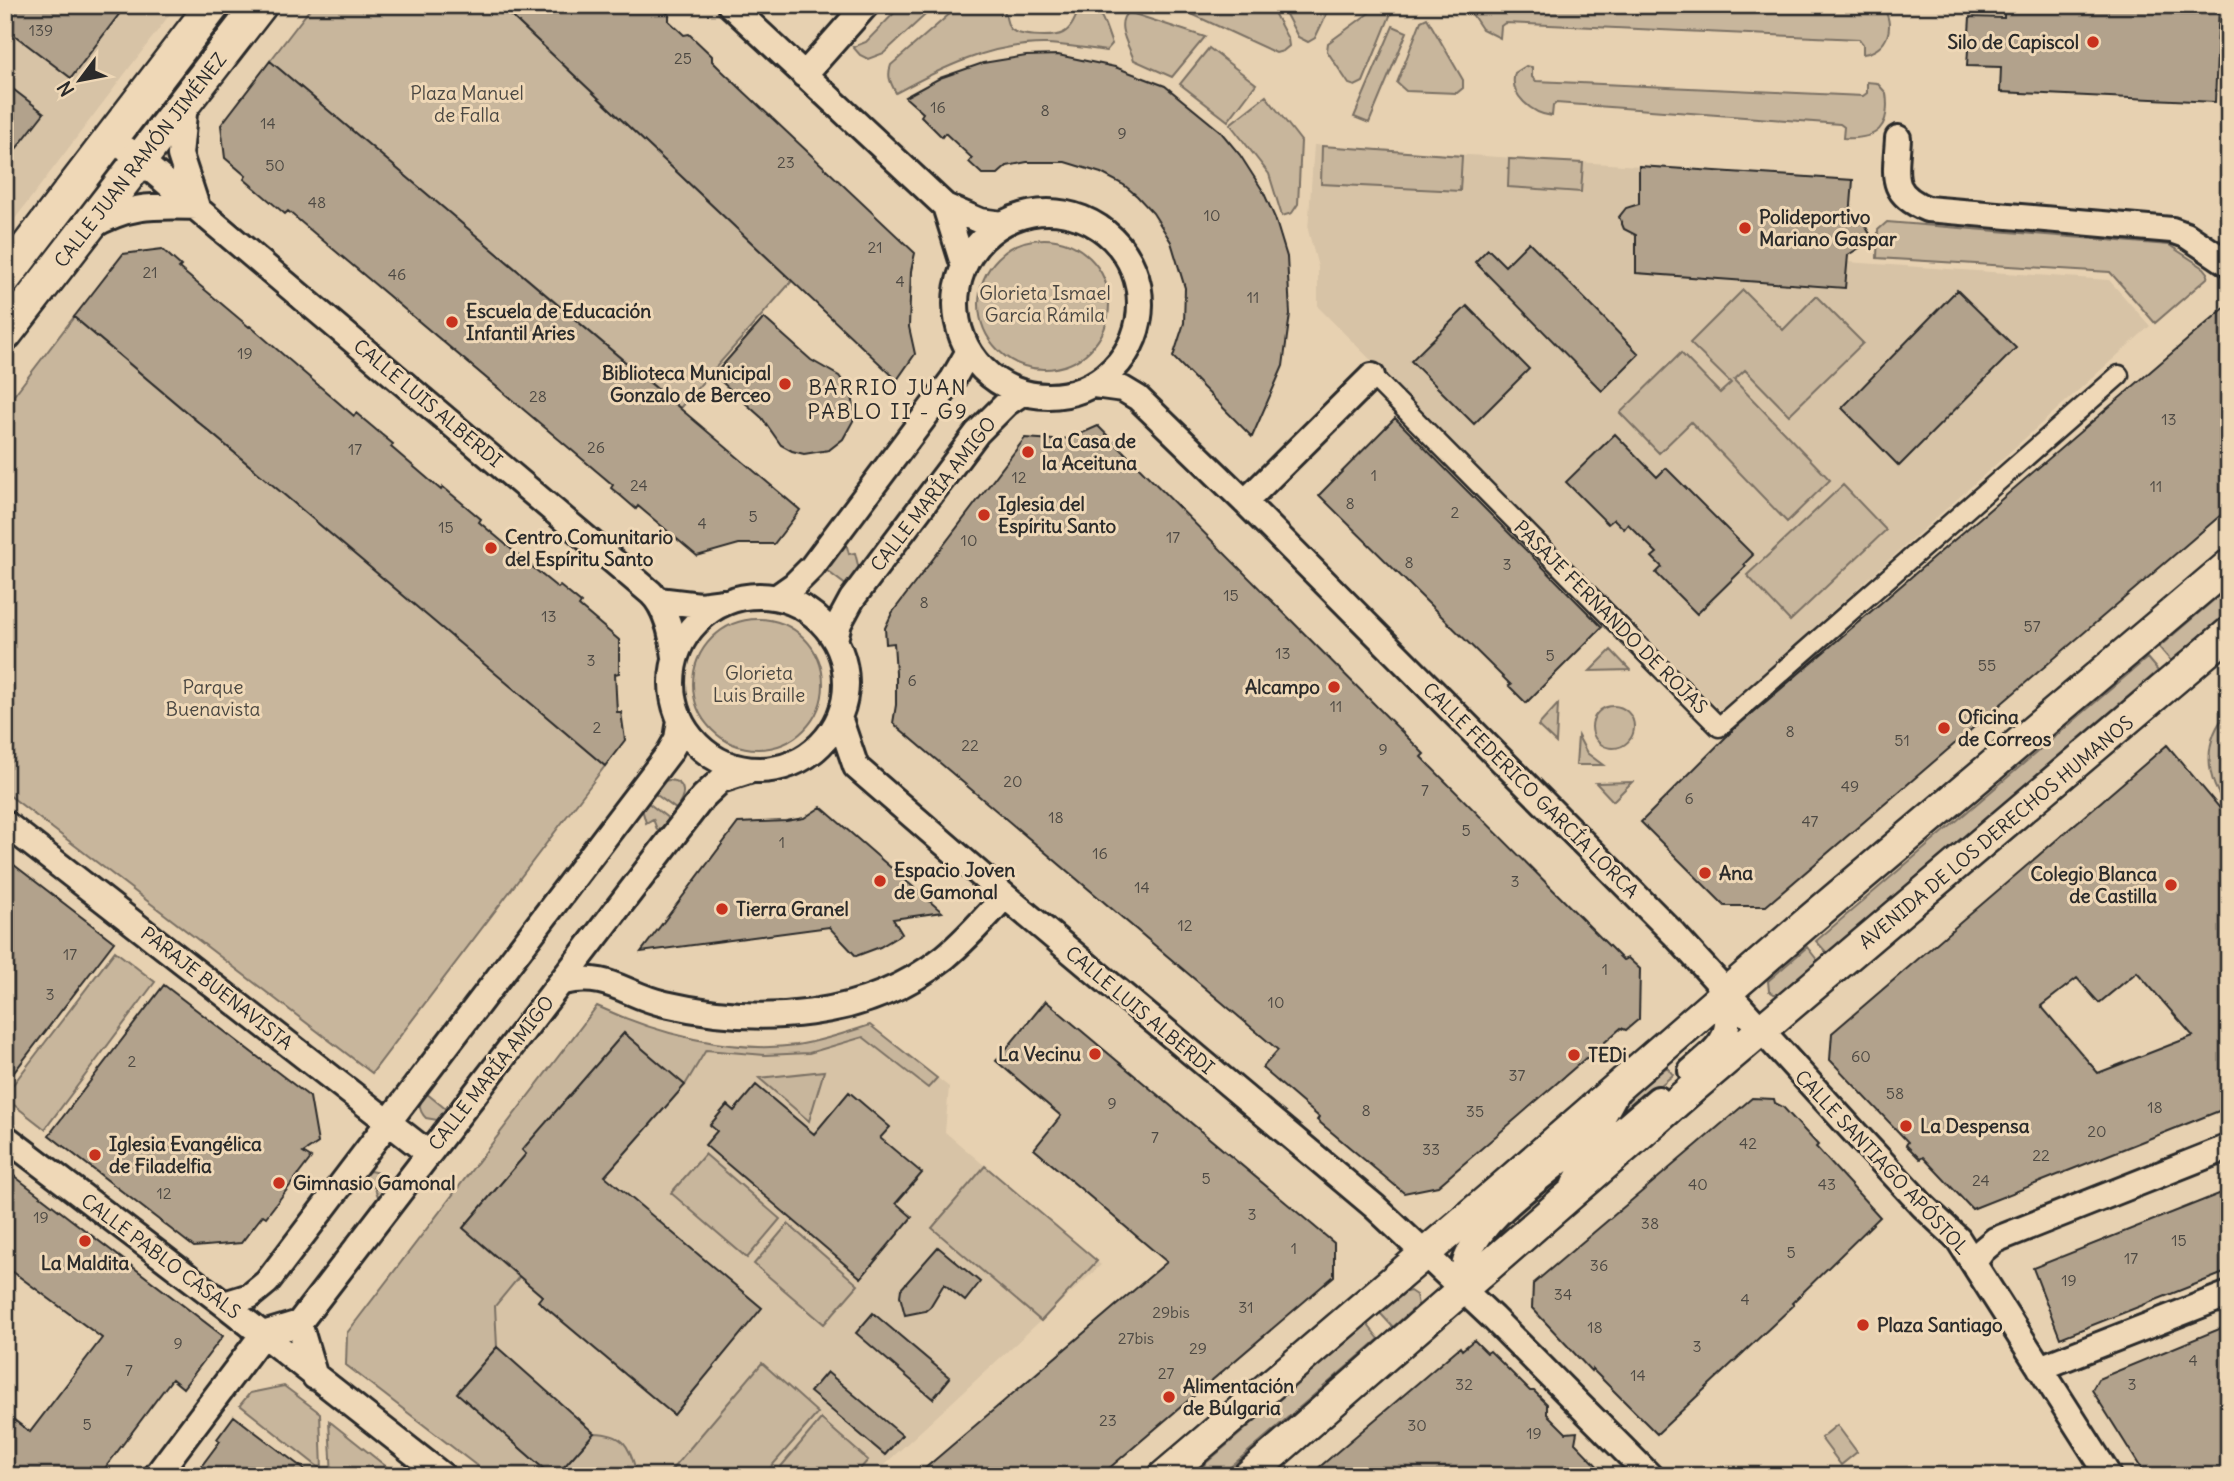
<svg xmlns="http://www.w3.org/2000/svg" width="2234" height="1481" viewBox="0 0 2234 1481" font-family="Delius,sans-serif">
	<rect width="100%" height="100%" fill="#e7d1b1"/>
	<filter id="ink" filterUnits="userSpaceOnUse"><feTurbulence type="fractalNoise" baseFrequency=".0143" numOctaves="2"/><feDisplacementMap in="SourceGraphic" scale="14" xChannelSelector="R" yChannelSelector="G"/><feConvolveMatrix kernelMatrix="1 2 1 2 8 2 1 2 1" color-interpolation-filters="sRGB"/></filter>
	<g filter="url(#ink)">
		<path fill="#d7c3a6" d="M5,5H177L5,232Z
			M1314,145L1639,166V204L1626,208L1619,217L1624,229L1636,235V273L1847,262L2109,280L2150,326L1721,711L1318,307V267L1308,230Z
			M597,1006L656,1030L714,1042L759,1046L794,1045L825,1039L870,1025L949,1087L945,1132L1101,1265L872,1476H490L346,1365L347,1333Z"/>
		<path fill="#c8b69c" stroke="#7a7064" stroke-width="2" d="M313,5H500L792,281L680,408L270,61Z
			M902,5H936L884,53L868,59L860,55L853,47L866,42Z
			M960,5H1003C1005,12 1006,21 1009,27C1014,37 1053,38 1063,33C1073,28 1076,15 1081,5C1103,5 1104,25 1112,44L1106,51C1086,48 1066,45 1046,44C993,43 941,68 896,93C890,82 887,76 891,65Z
			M1172,5H1270L1288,39L1289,46L1283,51L1276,53Z
			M1281,5H1331L1315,38L1308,42L1298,37Z
			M1391,5L1392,11L1363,82L1355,86L1349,84L1327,51L1328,43L1380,5Z
			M1466,5H1740L1860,11L1864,5H1881C1897,24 1888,51 1863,54V44L1859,39L1505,23L1501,26L1500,38L1482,29Z
			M1128,12L1205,37L1172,77L1134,60C1129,46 1114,24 1128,12Z
			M1427,18L1463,80V88L1457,93L1406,91L1397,83L1421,21Z
			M1393,26L1407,32L1369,123L1354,117Z
			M1209,48L1256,84L1228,121L1180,84Z
			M1526,66L1532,67V77L1536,81L1863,96L1867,93V82L1877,83L1886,93C1891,128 1877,140 1843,138L1844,127L1840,124L1556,103L1553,106L1552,116C1533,114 1508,95 1515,73Z
			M1266,96L1301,141L1298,204L1292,213L1282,216L1269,174L1230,124Z
			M1322,146L1462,156L1460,191L1321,184Z
			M1509,159L1583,163L1581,192L1508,187Z
			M1887,222L2169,245L2204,268L2208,273L2207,278L2155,323L2110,272L1877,258L1878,230Z
			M979 304a65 65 0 1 1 130 0a65 65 0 1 1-130 0Z
			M1743,290L1783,330L1816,296L1863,343L1789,415L1745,370L1734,380L1830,480L1787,522L1691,422L1659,453L1620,413L1681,353L1720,393L1731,383L1690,343Z
			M74,317L605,766L372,1073L5,792V407Z
			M1843,485L1886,530L1790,621L1747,575Z
			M846,543L849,554L855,553L859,569L847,586L826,570Z
			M2229,587V611L2171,661L2159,647Z
			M693 684a65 65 0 1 1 130 0a65 65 0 1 1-130 0Z
			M1611,650L1630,670L1590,671Z
			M2147,658L2158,671L1827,953L1816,941Z
			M1558,704L1556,743L1538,726Z
			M1592 727a21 21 0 1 1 42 0a21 21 0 1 1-42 0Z
			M2229,711V808C2204,780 2202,739 2229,711Z
			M1578,736L1587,753L1603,765H1576Z
			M669,780C688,782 685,797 676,809L654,793L664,781Z
			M1632,782L1613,801L1596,783Z
			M647,802L669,819L658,832L653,819L646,823L642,809Z
			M1807,947L1818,961L1780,994H1774L1769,991L1768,981Z
			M115,951L155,982L45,1129L5,1098V1095Z
			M597,1006C655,1033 731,1054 797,1045C822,1041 846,1033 870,1025L937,1078L928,1088L863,1037L809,1053L765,1055L706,1050L685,1085L624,1033L523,1150L526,1154L463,1228L519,1277L495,1306L497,1347L457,1393L552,1476H490L346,1365L347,1333Z
			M1667,1067L1673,1075L1619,1120L1564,1178L1518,1219L1513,1214L1609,1125L1634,1094Z
			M824,1071L809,1121L759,1078Z
			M426,1093L447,1110L437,1120L426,1118C417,1109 419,1102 426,1093Z
			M705,1154L780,1219L747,1258L671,1193Z
			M985,1166L1097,1261L1041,1321L932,1228Z
			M370,1171L383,1174C390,1184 386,1190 379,1199L374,1186L367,1190L363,1176Z
			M788,1224L858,1285L824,1324L754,1264Z
			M1410,1291L1416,1295L1418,1305L1393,1327L1380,1313L1406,1292Z
			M1367,1324L1379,1339L1220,1476H1191Z
			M762,1363L818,1413L763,1476H670L668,1474Z
			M284,1386L320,1413L322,1470L240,1405L250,1393Z
			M821,1419L868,1460L854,1476H773Z
			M329,1421L398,1476H332Z
			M1837,1425L1857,1452L1841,1465L1821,1438Z
			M594,1433C623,1434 629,1444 636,1471L632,1476H556Z"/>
		<path fill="#b2a28c" stroke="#2b2b2b" stroke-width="2" fill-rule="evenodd" d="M5,5H126L71,78L5,28Z
			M500,5H659L669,15V21L684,35L689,34L712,56V61L721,70L915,253L911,271L909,327L915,354L897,380Z
			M2004,5H2219L2215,102L2000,92L2001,67L1967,66L1970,17L2004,18Z
			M1058,55L1115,67L1165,86L1220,131L1240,155L1263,191L1275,218L1287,257L1290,314L1283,366L1252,437L1173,357L1184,323L1185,288L1171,242L1153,213L1137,196L1124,185L1101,173L1065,162H1027L1007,166L998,174H982L969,162L972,158L945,133L942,137L921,116L923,113L905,97L940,78L983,63L1026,56Z
			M270,61L800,510L774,544H739L697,556L638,506L636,509L621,496L611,488L613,485L288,211L285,214L244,179L246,176L225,158L221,125Z
			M5,83L44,113L5,163Z
			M1639,166L1853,180L1850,218L1863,222L1870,234L1864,245L1848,255L1845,288L1636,273V235L1624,229L1619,217L1626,208L1639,204Z
			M1529,242L1639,354L1602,391L1475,262L1488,249L1505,266Z
			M162,249L181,266L179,268L249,327L250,326L354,416L356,413L381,434L393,444L391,447L441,490L443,487L481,519L479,522L542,575L558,588L560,586L581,603L579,606L619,640V673L615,674L617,712H621L625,740L605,766L74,317L123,254Z
			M1957,290L2016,348L1899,466L1842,408Z
			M2229,304V508L1766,906H1725L1641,822L1734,729Z
			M1467,306L1529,369L1474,424L1411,361Z
			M764,318L811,360L839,376L851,392L855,411L853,421L843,439L829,450L804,454L792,451L781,445L762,418L714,375Z
			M1395,418L1602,627L1526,703L1509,686L1511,685L1319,495Z
			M1098,426L1424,754L1421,757L1623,960L1628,958L1640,969L1639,1019L1626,1030L1621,1028L1604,1043L1605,1049L1592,1060L1586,1058L1438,1186L1404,1193L1317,1120L1319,1117L1262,1068L1278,1050L893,723L896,705V673L894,643L886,644L885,628L892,613L1025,438L1054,440L1071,438Z
			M1615,434L1657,477L1666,468L1753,555L1744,564L1746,566L1697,614L1656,573L1662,567L1652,557L1657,553L1628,524L1624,529L1614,519L1608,524L1566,482Z
			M2167,745L2229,819V1107L1972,1209L1923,1157L1920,1159L1906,1145L1908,1142L1830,1060L1832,1033ZM2137,972L2193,1036L2098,1073L2041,1006L2077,978L2099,1003Z
			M821,807L942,912L893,919L902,934L880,947L856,956L829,927L641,952L738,823L786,821L804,818Z
			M5,858L114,942L5,1084Z
			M164,985L310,1097L318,1143L303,1153L311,1158L266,1217L263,1215L241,1243L194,1247L49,1135Z
			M1046,1001L1334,1243V1276L1100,1476H916L1167,1262L1034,1149L1061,1116L996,1061Z
			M624,1033L685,1085L605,1176L762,1308L674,1415L538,1301L542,1296L463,1228L526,1154L522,1150Z
			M756,1085L814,1134L849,1092L890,1127L880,1138L922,1173L896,1203L912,1217L861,1278L705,1145L717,1131L710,1125L727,1105L734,1111Z
			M1752,1098L1774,1099L1775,1103L1783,1107L1818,1145L1816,1147L1880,1217L1792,1303L1794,1305L1657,1434L1592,1369L1591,1371L1532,1308L1533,1284Z
			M5,1169L223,1336L183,1388L172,1379L99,1476H5V1413L30,1432L102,1338L5,1266Z
			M2229,1190V1271L2060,1338L2033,1268Z
			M938,1247L980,1282L965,1301L944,1284L930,1307L925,1311L905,1315L900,1296L901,1289Z
			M873,1313L950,1378L933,1399L856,1333Z
			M2229,1325V1476H2146L2092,1390L2098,1379Z
			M1474,1340L1487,1353L1490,1351L1530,1391H1534L1547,1404V1414L1566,1433L1577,1432L1575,1443L1607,1476H1309L1460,1347L1462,1350Z
			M497,1347L594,1433L556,1476H552L457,1393Z
			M827,1372L902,1435L885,1455L810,1392Z
			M234,1416L272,1445L313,1476H194L220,1441L217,1439Z"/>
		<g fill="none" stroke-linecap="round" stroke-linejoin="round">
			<defs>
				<path id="pedestrian" d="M1372,376L1719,727L2119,375"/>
				<path id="minor" d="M730,5L945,206L980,221L1002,224
					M804,75L866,5
					M185,103L180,155L197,207
					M1898,138C1896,175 1888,193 1927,209L2172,230L2186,235L2229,264
					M128,150L651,593C667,608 672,635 675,657
					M945,206L964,267
					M956 304a92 92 0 1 1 184 0a92 92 0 1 1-184 0Z
					M90,227C129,204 154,206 197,207
					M1094,385L1123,389L1138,398L1245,502L1674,934L1856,1134L1923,1206L1958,1239L2109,1476
					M1245,502L1372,376
					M672 683a87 87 0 1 1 174 0a87 87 0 1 1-174 0Z
					M777,597L794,585L812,567L953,379L969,351
					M658,600L700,605L724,602
					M835,640L839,623L852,599L977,433L1007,403L1022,393
					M840,720L856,767L1005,896L1374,1206L1493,1318L1650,1476
					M5,823L428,1153
					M563,982C609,972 624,995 665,1004C759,1026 866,1020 945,957C967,939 986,917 1005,896
					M1691,1071C1726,1041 1730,1039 1727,992
					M5,1137L224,1304L443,1476
					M1574,1184L1585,1164L1594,1154L1658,1099
					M1974,1262L1983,1250L1995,1240L2229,1147
					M1464,1289C1463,1278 1462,1268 1467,1257C1487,1210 1549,1175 1585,1140C1598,1127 1607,1110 1615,1095
					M224,1304L250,1296L267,1282L669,753L677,739L680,720
					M299,1323L315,1377
					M2040,1368L2229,1294
					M156,1476L263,1334L299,1323L703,797L721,780L752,770"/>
				<path id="tertiary" d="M1164,1476L1490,1198L1811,919L2229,565
					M1248,1476L1694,1087L2229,633"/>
				<path id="secondary" d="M5,277L213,5
					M5,334L260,5"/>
			</defs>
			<use href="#pedestrian" stroke="#2b2b2b" stroke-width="23"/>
			<use href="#minor" stroke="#2b2b2b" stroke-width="30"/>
			<use href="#tertiary" stroke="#2b2b2b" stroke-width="35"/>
			<use href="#secondary" stroke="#2b2b2b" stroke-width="38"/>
			<use href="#pedestrian" stroke="#efd8b7" stroke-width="18"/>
			<use href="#minor" stroke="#efd8b7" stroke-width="24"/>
			<use href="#tertiary" stroke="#efd8b7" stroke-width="30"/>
			<use href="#secondary" stroke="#efd8b7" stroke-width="33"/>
		</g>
	</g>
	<g fill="#c8321e" stroke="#efd8b7" stroke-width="2.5">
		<circle cx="2093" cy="42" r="7"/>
		<circle cx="1745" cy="228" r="7"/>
		<circle cx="452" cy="322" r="7"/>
		<circle cx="785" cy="384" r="7"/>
		<circle cx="1028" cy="452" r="7"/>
		<circle cx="984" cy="515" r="7"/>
		<circle cx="491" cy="548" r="7"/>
		<circle cx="1334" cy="687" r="7"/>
		<circle cx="1944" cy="728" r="7"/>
		<circle cx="1705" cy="873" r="7"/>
		<circle cx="880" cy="881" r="7"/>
		<circle cx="2171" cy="885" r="7"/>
		<circle cx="722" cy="909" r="7"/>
		<circle cx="1095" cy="1054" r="7"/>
		<circle cx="1574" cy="1055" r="7"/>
		<circle cx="1906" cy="1126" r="7"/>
		<circle cx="95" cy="1155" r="7"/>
		<circle cx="279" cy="1183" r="7"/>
		<circle cx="85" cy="1241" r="7"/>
		<circle cx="1863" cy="1325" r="7"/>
		<circle cx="1169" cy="1397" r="7"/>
	</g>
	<g text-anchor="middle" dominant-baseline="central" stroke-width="6" stroke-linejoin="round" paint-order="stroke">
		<g font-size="16" fill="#4d4943">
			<text x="41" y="30">139</text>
			<text x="683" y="58">25</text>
			<text x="938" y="107">16</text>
			<text x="1045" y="110">8</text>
			<text x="268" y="123">14</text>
			<text x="1122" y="133">9</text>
			<text x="786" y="162">23</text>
			<text x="275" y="165">50</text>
			<text x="317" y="202">48</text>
			<text x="1212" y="215">10</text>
			<text x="875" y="247">21</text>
			<text x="150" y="272">21</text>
			<text x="397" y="274">46</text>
			<text x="900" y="281">4</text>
			<text x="1253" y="297">11</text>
			<text x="245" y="353">19</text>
			<text x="538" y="396">28</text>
			<text x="2169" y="419">13</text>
			<text x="596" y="447">26</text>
			<text x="355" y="449">17</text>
			<text x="1374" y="475">1</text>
			<text x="1019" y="477">12</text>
			<text x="639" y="485">24</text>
			<text x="2156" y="486">11</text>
			<text x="1350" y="503">8</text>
			<text x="1455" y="512">2</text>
			<text x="753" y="516">5</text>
			<text x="702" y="523">4</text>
			<text x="446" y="527">15</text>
			<text x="1173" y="537">17</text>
			<text x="969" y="540">10</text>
			<text x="1409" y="562">8</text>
			<text x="1507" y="564">3</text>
			<text x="1231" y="595">15</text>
			<text x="924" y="602">8</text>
			<text x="549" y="616">13</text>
			<text x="2032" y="626">57</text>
			<text x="1283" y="653">13</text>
			<text x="1550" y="655">5</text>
			<text x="591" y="660">3</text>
			<text x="1987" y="665">55</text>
			<text x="912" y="680">6</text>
			<text x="1336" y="706">11</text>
			<text x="597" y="727">2</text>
			<text x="1790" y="731">8</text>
			<text x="1902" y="740">51</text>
			<text x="970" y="745">22</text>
			<text x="1383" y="749">9</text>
			<text x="1013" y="781">20</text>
			<text x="1850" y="786">49</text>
			<text x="1425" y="790">7</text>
			<text x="1689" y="798">6</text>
			<text x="1056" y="817">18</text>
			<text x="1810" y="821">47</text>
			<text x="1466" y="830">5</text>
			<text x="782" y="842">1</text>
			<text x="1100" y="853">16</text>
			<text x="1515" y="881">3</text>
			<text x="1142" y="887">14</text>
			<text x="1185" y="925">12</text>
			<text x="70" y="954">17</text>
			<text x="1605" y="969">1</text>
			<text x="50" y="994">3</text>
			<text x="1276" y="1002">10</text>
			<text x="1861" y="1056">60</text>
			<text x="132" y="1061">2</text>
			<text x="1517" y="1075">37</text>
			<text x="1895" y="1093">58</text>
			<text x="1112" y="1103">9</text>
			<text x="2155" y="1107">18</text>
			<text x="1366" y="1110">8</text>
			<text x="1475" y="1111">35</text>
			<text x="2097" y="1131">20</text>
			<text x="1155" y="1137">7</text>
			<text x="1748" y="1143">42</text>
			<text x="1431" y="1149">33</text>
			<text x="2041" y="1155">22</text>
			<text x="1206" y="1178">5</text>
			<text x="1981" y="1180">24</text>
			<text x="1698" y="1184">40</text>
			<text x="1827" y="1184">43</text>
			<text x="164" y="1193">12</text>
			<text x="1252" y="1214">3</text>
			<text x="41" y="1217">19</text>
			<text x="1650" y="1223">38</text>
			<text x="2179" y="1240">15</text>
			<text x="1294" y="1248">1</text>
			<text x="1791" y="1252">5</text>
			<text x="2131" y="1258">17</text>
			<text x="1599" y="1265">36</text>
			<text x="2069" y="1280">19</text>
			<text x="1563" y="1294">34</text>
			<text x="1745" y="1299">4</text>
			<text x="1246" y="1307">31</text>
			<text x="1171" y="1312">29bis</text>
			<text x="1595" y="1327">18</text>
			<text x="1136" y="1338">27bis</text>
			<text x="178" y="1343">9</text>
			<text x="1697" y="1346">3</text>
			<text x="1198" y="1348">29</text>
			<text x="2193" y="1360">4</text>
			<text x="129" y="1370">7</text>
			<text x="1166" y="1373">27</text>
			<text x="1638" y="1375">14</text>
			<text x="1464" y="1384">32</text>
			<text x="2132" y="1384">3</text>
			<text x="1108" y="1420">23</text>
			<text x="87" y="1424">5</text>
			<text x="1417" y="1425">30</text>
			<text x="1534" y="1433">19</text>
		</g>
		<g font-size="19" font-weight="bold" fill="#2b2b2b" stroke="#efd8b7" text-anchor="start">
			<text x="2079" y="42" text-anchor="end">Silo de Capiscol</text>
			<text x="1759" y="217">Polideportivo<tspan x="1759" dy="22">Mariano Gaspar</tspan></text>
			<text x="466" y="311">Escuela de Educación<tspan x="466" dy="22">Infantil Aries</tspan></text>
			<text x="771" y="373" text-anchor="end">Biblioteca Municipal<tspan x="771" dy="22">Gonzalo de Berceo</tspan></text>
			<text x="1042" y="441">La Casa de<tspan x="1042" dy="22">la Aceituna</tspan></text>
			<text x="998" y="504">Iglesia del<tspan x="998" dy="22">Espíritu Santo</tspan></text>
			<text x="505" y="537">Centro Comunitario<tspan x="505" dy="22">del Espíritu Santo</tspan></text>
			<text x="1320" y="687" text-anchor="end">Alcampo</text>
			<text x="1958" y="717">Oficina<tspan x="1958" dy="22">de Correos</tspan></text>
			<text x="894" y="870">Espacio Joven<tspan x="894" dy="22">de Gamonal</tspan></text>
			<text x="1719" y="873">Ana</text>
			<text x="2157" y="874" text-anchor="end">Colegio Blanca<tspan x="2157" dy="22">de Castilla</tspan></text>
			<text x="736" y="909">Tierra Granel</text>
			<text x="1081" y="1054" text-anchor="end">La Vecinu</text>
			<text x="1588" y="1055">TEDi</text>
			<text x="1920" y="1126">La Despensa</text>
			<text x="109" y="1144">Iglesia Evangélica<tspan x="109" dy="22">de Filadelfia</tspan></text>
			<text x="293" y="1183">Gimnasio Gamonal</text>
			<text x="85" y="1263" text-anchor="middle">La Maldita</text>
			<text x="1877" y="1325">Plaza Santiago</text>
			<text x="1183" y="1386">Alimentación<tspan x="1183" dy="22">de Bulgaria</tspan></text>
		</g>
		<g font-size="19" fill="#4a4742" stroke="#efd8b7">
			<text x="467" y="93">Plaza Manuel<tspan x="467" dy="22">de Falla</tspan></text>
			<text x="1045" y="293">Glorieta Ismael<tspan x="1045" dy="22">García Rámila</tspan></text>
			<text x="759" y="673">Glorieta<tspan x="759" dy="22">Luis Braille</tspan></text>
			<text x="213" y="687">Parque<tspan x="213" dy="22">Buenavista</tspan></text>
		</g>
		<g font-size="19" fill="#2b2b2b" stroke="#efd8b7">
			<text transform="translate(140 160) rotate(-52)">CALLE JUAN RAMÓN JIMÉNEZ</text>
			<text transform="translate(428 403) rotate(40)">CALLE LUIS ALBERDI</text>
			<text transform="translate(933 494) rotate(-52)">CALLE MARÍA AMIGO</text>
			<text transform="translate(1611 617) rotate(45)">PASAJE FERNANDO DE ROJAS</text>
			<text transform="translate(1531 790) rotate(45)">CALLE FEDERICO GARCÍA LORCA</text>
			<text transform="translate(1996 832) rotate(-40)">AVENIDA DE LOS DERECHOS HUMANOS</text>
			<text transform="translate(217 988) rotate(38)">PARAJE BUENAVISTA</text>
			<text transform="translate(1140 1010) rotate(40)">CALLE LUIS ALBERDI</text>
			<text transform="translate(491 1073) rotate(-52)">CALLE MARÍA AMIGO</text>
			<text transform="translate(1882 1162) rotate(47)">CALLE SANTIAGO APÓSTOL</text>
			<text transform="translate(161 1256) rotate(37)">CALLE PABLO CASALS</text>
		</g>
		<g font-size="21" letter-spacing="2" fill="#2b2b2b" stroke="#efd8b7">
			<text x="888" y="387">BARRIO JUAN<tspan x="888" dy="24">PABLO II - G9</tspan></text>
		</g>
	</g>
	<rect width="2234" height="1481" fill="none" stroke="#efd8b7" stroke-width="28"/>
	<rect x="14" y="14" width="2206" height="1453" fill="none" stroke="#2b2b2b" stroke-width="2.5" filter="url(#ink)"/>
	<g transform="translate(80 80) rotate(238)" stroke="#efd8b7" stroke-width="5" paint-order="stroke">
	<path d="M0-5L12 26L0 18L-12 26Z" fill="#2b2b2b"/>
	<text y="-10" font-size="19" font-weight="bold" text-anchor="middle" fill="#2b2b2b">N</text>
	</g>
</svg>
